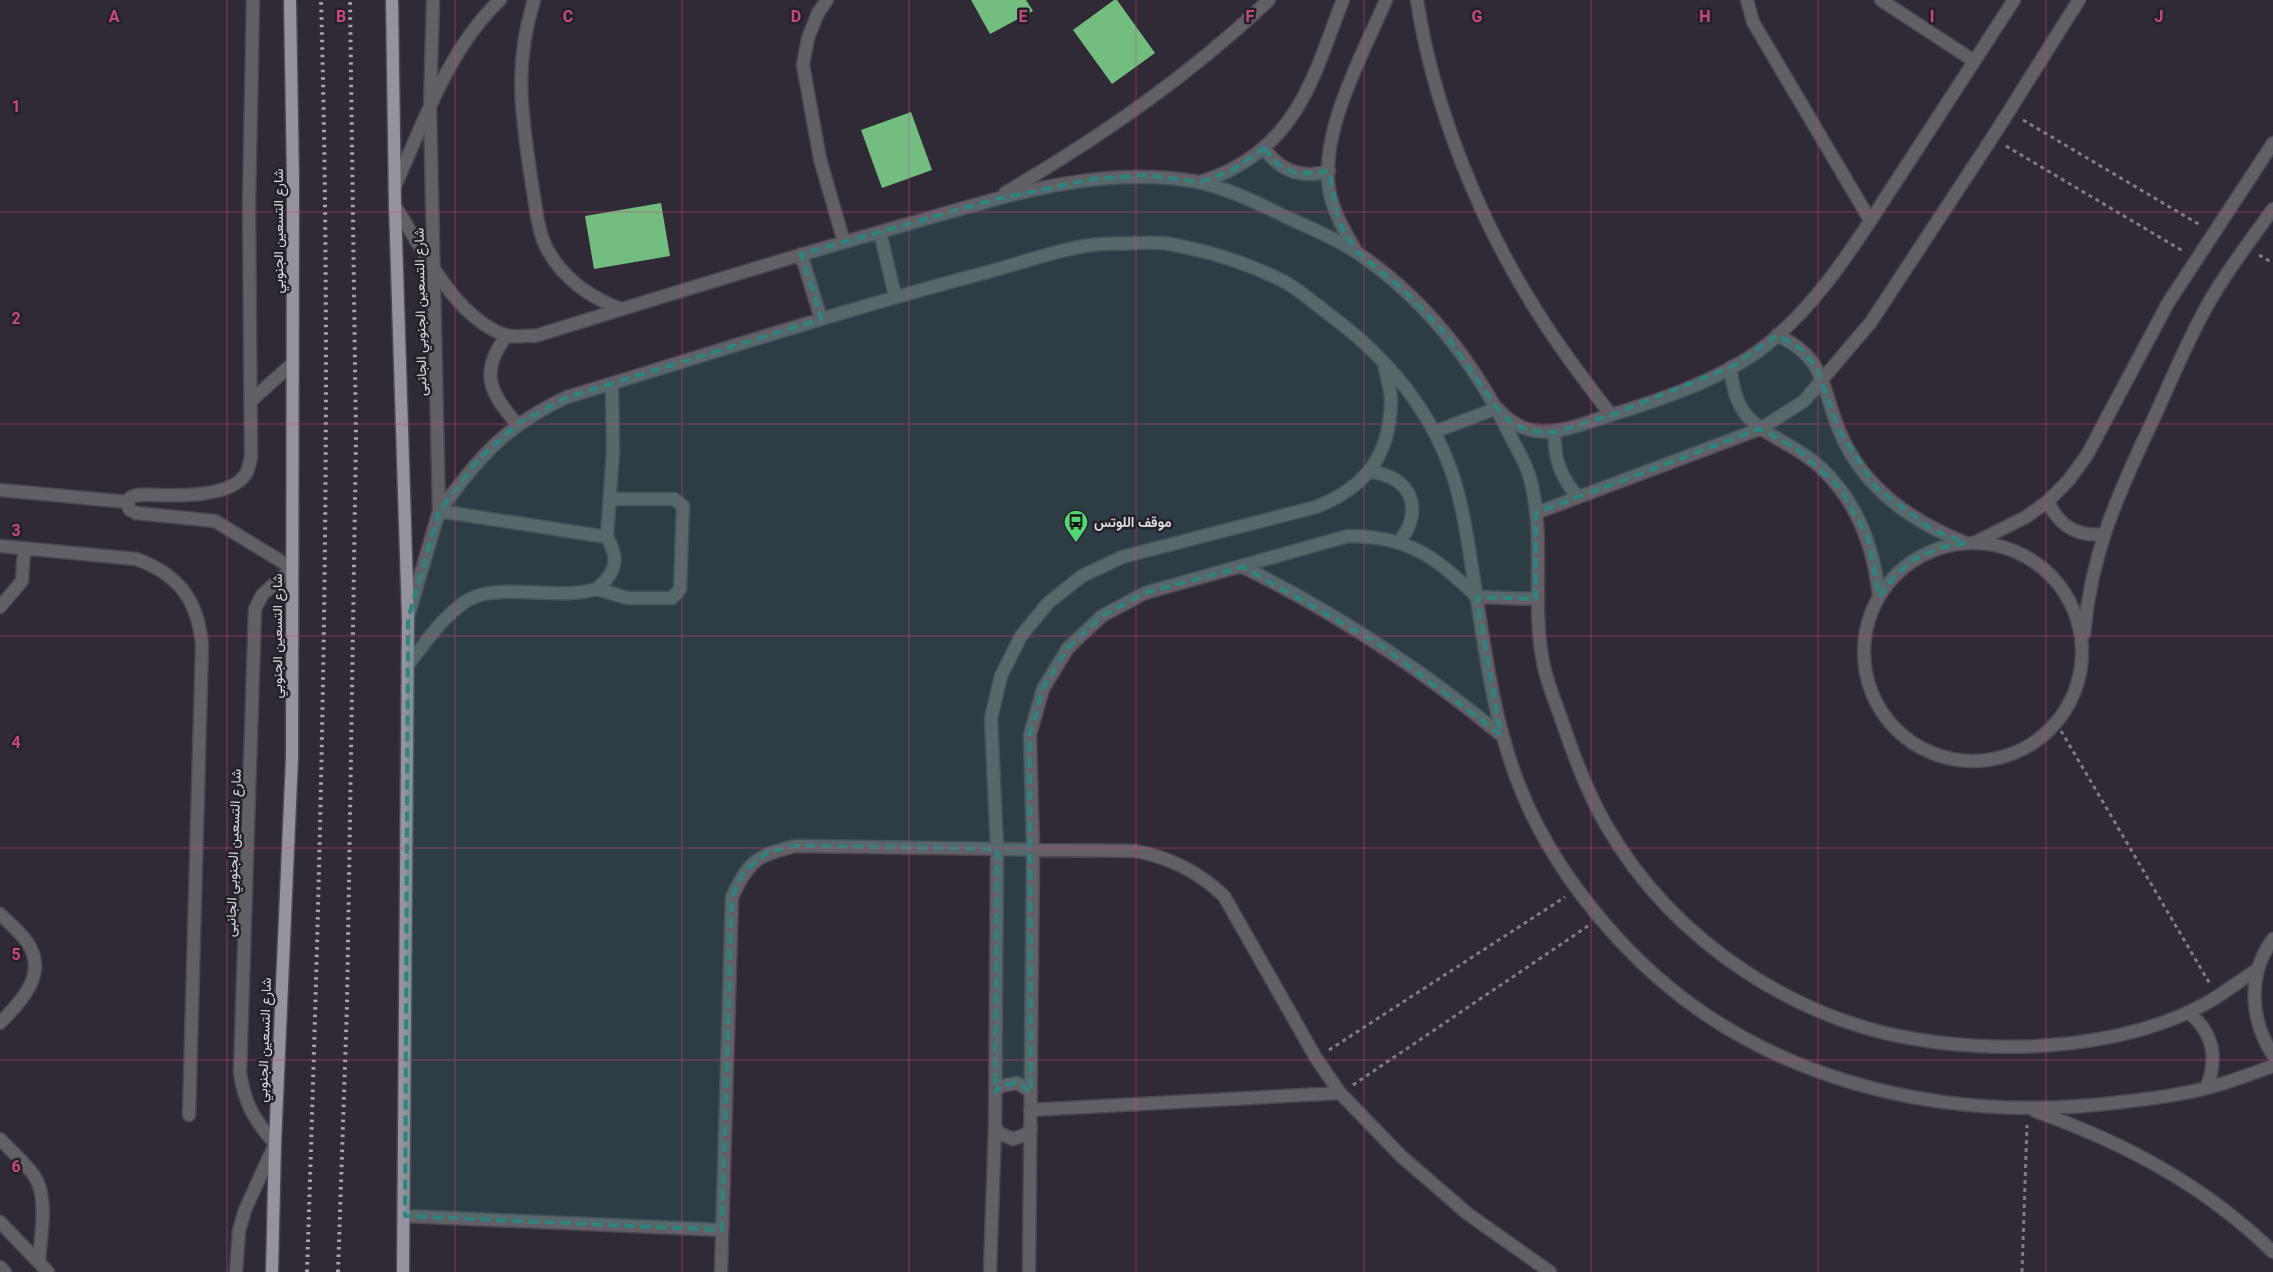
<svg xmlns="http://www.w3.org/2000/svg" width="2273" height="1272" viewBox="0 0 2273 1272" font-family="Roboto,Vazirmatn,sans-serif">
	<rect width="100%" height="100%" fill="#2f2a35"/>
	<path fill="#73bd81" d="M971,0H1026L1033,11L990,34Z
		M1114,0H1117L1155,53L1112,84L1073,30Z
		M911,112L932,170L882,188L861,130Z
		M661,203L670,256L594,269L585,216Z"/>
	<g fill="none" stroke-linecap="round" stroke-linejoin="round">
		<defs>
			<path id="minor" d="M534,0C513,67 522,117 532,185C536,206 537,228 546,247C562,278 589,297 621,309
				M827,0L818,13L808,38L803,65L820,159L844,242
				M1417,0C1433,106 1479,220 1536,310C1559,347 1585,381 1611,415
				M1747,0L1753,22L1870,220
				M1881,0L1974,61
				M1264,148C1280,171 1302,179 1329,171
				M1200,182C1210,178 1222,175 1232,169C1302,133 1316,68 1343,0
				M395,186C424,122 448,49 500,0
				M1005,193C1100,137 1189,76 1269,0
				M395,206C422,248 455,318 505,335C514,338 526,335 535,336C651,300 766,264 883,231C983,204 1089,163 1193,181C1222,186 1252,200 1278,213C1304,226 1335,237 1359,254C1425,299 1475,364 1510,435C1516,448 1525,461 1529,475C1547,535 1530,605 1544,667C1548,685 1556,704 1562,721C1574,757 1587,792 1606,825C1674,943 1801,1026 1935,1042C2019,1053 2125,1046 2201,1006C2221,996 2239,981 2258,969
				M880,232L895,296
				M1356,251C1345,232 1333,212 1329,189C1320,130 1363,54 1386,0
				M801,254L821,319
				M507,335C479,372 489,392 517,424
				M1777,335C1826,358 1821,386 1839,430C1862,487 1910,521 1966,543
				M1731,367C1734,435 1779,430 1820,467C1858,502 1874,547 1879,597
				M252,400L293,363
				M1434,432L1497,408C1530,446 1564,430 1604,417C1654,402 1714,382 1757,352C1818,308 1858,239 1899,177C1937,118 1976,59 2014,0
				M1555,432C1553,458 1561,478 1578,497
				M1371,472C1411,476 1425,510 1399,542
				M0,490L128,502
				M2048,501C2058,525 2077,537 2103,534
				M1536,513L1760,429L1804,401L1871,322L1992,138L2079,0
				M607,537L613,451L612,384
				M1974,543L2026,517L2048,501L2068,481L2087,455L2168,303L2273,143
				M1864 652a109 109 0 1 1 218 0a109 109 0 1 1-218 0Z
				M0,546L136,559C179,574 198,601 202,645L189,1115
				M1243,567C1336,613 1421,669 1501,735
				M597,589L627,598H672L680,589L683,506L674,499H610
				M0,607L22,581L24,549
				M408,617L439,511L430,108L433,0
				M2084,634C2091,553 2118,494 2152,422C2168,388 2182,353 2200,319C2219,281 2248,244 2273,209
				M407,666C424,645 450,605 477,596C512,585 563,600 596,589C599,588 601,584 604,582C618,567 617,555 607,537L439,511C480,457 504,426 567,397C706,355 843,310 984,273C1019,264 1055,250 1091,245C1106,243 1121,244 1136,243C1147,243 1158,242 1169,244C1209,251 1248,263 1285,282C1301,291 1315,304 1330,315C1384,355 1428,406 1451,470C1462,502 1467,535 1472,568C1484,641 1492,717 1519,785C1542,844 1579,897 1622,943C1750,1080 1940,1125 2122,1102C2155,1098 2189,1094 2221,1084C2238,1079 2256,1072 2273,1066
				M0,914C9,923 20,932 27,942C49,973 21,1002 0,1023
				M2273,939C2247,974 2250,1020 2273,1055
				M2188,1012C2213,1032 2219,1058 2206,1088
				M995,1092L1001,1086L1017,1083L1031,1092
				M1030,1110L1340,1093
				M2035,1111C2125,1143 2204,1185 2273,1252
				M995,1126L999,1133L1013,1139L1027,1134L1031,1128
				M0,1139C11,1151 26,1163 35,1177C49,1200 40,1237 39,1262
				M405,1216L722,1230
				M0,1222L48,1272
				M0,1267L5,1272
				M236,1272L239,1231L245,1210L275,1144C254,1119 245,1105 240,1073L255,609L262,595L292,568L215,521L136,513L129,509L128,502L130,498C137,493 148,495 156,495C180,496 234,497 247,472C249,467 250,462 251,457L249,204L253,0
				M721,1272L732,897C749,861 757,855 796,846L1136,851C1171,858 1197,871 1224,896L1316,1058L1340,1093L1401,1156L1468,1214L1550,1272
				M990,1272L995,1126L997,849L991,718L1001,676L1021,636L1048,603L1082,576L1122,557L1316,507C1366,487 1390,456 1391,401C1391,389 1386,375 1384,363
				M1029,1272L1033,848L1030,735L1043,689L1068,648L1102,616L1145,593L1348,536C1407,536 1436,556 1477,597L1536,599"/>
			<path id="major" d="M392,0L395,206L408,619L403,1272
				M272,1272L275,1144L292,758L293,181L290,0"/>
		</defs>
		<use href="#minor" stroke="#4b4651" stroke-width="15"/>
		<use href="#major" stroke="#4b4651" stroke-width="15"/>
		<path stroke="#807c85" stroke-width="3" stroke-dasharray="4 4" stroke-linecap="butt" d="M2023,120L2200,225
			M2006,146L2183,251
			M2259,255L2273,263
			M2057,724L2210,984
			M1329,1050L1565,897
			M1353,1085L1588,926
			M2022,1272L2027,1125"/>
		<use href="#minor" stroke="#626066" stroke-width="12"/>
		<use href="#major" stroke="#97939e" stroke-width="12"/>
		<path stroke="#a8a6ad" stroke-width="4" stroke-dasharray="2.5 5" stroke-linecap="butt" d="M307,1272C321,848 333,424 321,0
			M338,1272L347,1006L356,438L350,0"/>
	</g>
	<path fill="#2e857f" fill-opacity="0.2" stroke="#2e857f" stroke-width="4" stroke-dasharray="10 6" stroke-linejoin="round" d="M1264,148L1278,164L1297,174L1329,171L1339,222L1356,251L1404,290L1446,334L1497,408L1512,423L1532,431L1555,432L1611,415L1731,367L1777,335L1800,348L1817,368L1839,430L1877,488L1933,530L1966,543L1940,548L1915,559L1895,576L1879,597L1868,539L1840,488L1797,449L1760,429L1536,513V599L1477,597L1501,735L1377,643L1243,567L1145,593L1102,616L1068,648L1043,689L1030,735L1031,1092L1017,1083L1001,1086L995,1092L997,849L796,846L768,852L745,871L732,897L722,1230L405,1216L408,619L439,511L476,462L517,424L567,397L821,319L801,254L996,199L1092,179L1146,175L1200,182L1232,170Z"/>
	<path fill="none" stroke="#c9497c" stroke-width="1" stroke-opacity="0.55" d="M227,0V1272M455,0V1272M682,0V1272M909,0V1272M1136,0V1272M1364,0V1272M1591,0V1272M1818,0V1272M2046,0V1272M0,212H2273M0,424H2273M0,636H2273M0,848H2273M0,1060H2273"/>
	<defs>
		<symbol id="bus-pin" viewBox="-11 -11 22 30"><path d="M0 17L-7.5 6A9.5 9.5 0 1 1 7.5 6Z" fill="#51d674" stroke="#25212b"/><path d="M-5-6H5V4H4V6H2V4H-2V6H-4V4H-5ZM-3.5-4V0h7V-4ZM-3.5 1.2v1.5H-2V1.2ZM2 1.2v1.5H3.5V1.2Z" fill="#111"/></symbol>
	</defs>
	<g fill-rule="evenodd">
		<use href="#bus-pin" x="1062" y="508" width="28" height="38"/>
	</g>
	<g text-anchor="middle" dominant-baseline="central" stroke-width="5" stroke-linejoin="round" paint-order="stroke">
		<g font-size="14" fill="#dddbe1" stroke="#25212b">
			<text transform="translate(278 231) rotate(-90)">شارع التسعين الجنوبي</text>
			<text transform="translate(420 312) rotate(-91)">شارع التسعين الجنوبي الجانبى</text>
			<text transform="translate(277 636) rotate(-90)">شارع التسعين الجنوبي</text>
			<text transform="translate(233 853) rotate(-88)">شارع التسعين الجنوبي الجانبى</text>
			<text transform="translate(264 1040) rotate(-88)">شارع التسعين الجنوبي</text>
		</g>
		<g font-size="14" font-weight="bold" fill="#dddbe1" stroke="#25212b" text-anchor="start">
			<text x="1094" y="522">موقف اللوتس</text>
		</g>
	</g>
	<g font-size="16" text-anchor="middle" font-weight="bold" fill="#c9497c" stroke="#25212b" stroke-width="5" stroke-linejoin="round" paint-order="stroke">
		<text x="114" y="22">A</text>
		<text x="341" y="22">B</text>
		<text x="568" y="22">C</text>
		<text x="796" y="22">D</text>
		<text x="1023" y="22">E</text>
		<text x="1250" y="22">F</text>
		<text x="1477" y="22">G</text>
		<text x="1705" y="22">H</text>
		<text x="1932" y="22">I</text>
		<text x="2159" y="22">J</text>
		<text x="16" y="112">1</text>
		<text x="16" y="324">2</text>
		<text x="16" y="536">3</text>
		<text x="16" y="748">4</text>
		<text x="16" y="960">5</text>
		<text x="16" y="1172">6</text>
	</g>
</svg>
